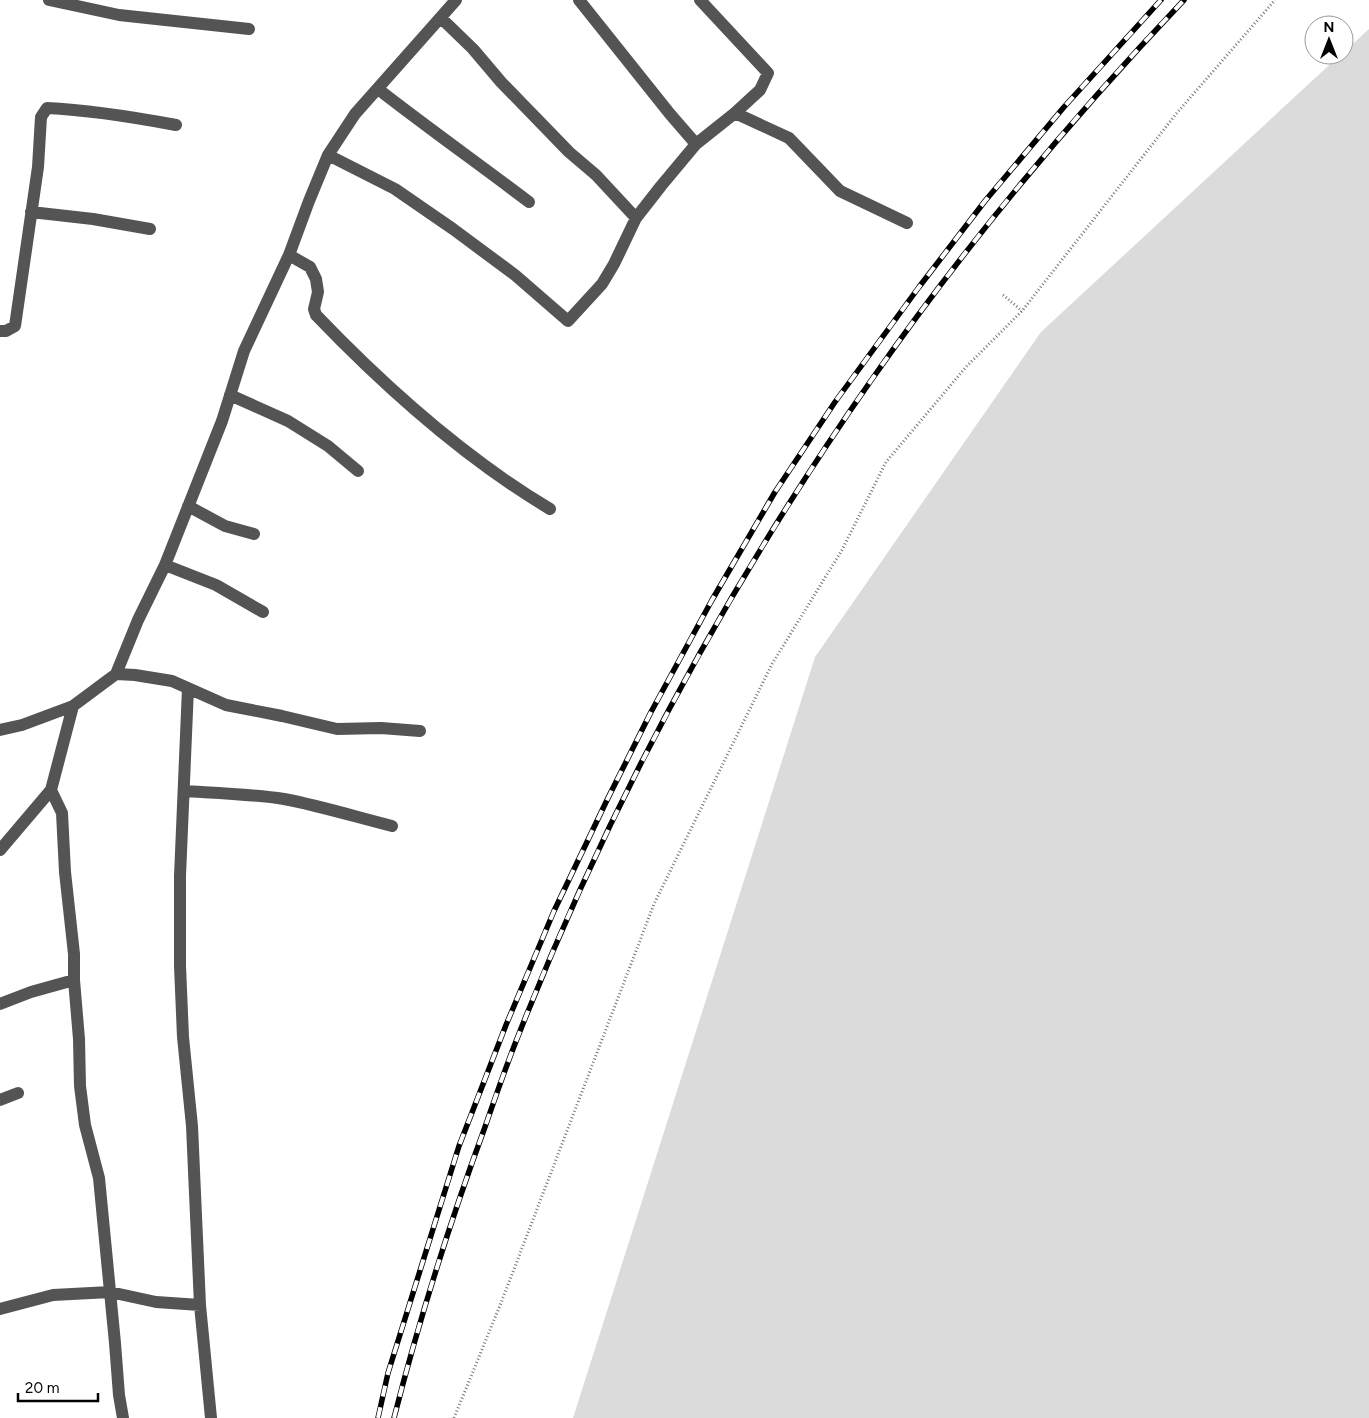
<svg xmlns="http://www.w3.org/2000/svg" width="1369" height="1418" viewBox="0 0 1369 1418" font-family="Figtree,sans-serif">
	<rect width="100%" height="100%" fill="#fff"/>
	<path fill="#dbdbdb" d="M1369,29V1418H573L815,657L1041,332L1340,55H1344V52Z"/>
	<g fill="none" stroke-linecap="round" stroke-linejoin="round">
		<path stroke="#767676" stroke-width="3" stroke-dasharray="1 2.5" stroke-linecap="butt" d="M1003,295L1022,311
			M454,1418L501,1303L654,904L772,664L842,550L886,462L966,367L1022,311L1176,114L1275,0"/>
		<path stroke="#545454" stroke-width="12" d="M49,0L119,15L249,29
			M579,0L670,114L696,144
			M441,18L473,49L501,82L569,152L596,175L636,218
			M378,89C428,128 479,164 529,202
			M735,113L789,138L840,191L907,223
			M328,155L395,189L453,229L515,275L568,321L602,284L614,264L636,218L661,186L696,144L735,113L760,90L768,73L700,0
			M31,212L93,219L150,229
			M289,255L310,267L316,279L318,292L314,309L316,315C386,388 463,457 550,509
			M0,331H6L15,326L38,167L41,117L47,108C91,110 133,117 176,125
			M230,395L288,421L328,446L358,471
			M188,506L225,526L254,534
			M165,565L216,585L263,612
			M116,674L135,675L172,681L226,705L282,716L337,729L381,728L420,731
			M188,688L180,876V966L183,1037L192,1126L200,1305L211,1418
			M0,730L22,725L73,706L116,674L138,620L165,565L222,421L244,351L289,255L309,201L328,155L355,114L456,0
			M51,790L62,813L65,872L74,954V980L79,1039L80,1086L85,1125L99,1178L115,1343L119,1395L123,1418
			M184,791C217,793 251,794 284,799C321,806 356,817 392,826
			M0,850L51,790L73,706
			M0,1004L31,992L74,980
			M0,1100L18,1093
			M0,1309L53,1295L110,1292L156,1302L200,1305"/>
		<defs>
			<path id="rail" d="M378,1418L388,1373L459,1146L506,1025L554,911L607,800L651,712L712,600L775,492L835,402L919,287L985,201L1064,107L1161,0
				M394,1418C419,1320 450,1222 485,1127C494,1101 503,1075 513,1049C604,815 726,588 870,382C964,247 1070,120 1184,0"/>
		</defs>
		<use href="#rail" stroke="#000" stroke-width="5.5"/>
		<use href="#rail" stroke="#fff" stroke-width="4" stroke-dasharray="11" stroke-linecap="butt"/>
	</g>
	<g transform="translate(1329 40)"><circle r="24" fill="#ffffff" stroke="#999999"/>
	<path d="M0-4L9 19L0 12L-9 19Z" fill="#000000"/>
	<text y="-8" font-size="14" font-weight="bold" text-anchor="middle" fill="#000000">N</text>
	</g>
	<path d="M18 1393v8h80v-8" fill="none" stroke="#000000" stroke-width="2.5"/>
	<text x="25" y="1393" font-size="15" fill="#000000" stroke="#ffffff" stroke-width="4" paint-order="stroke">20 m</text>
</svg>
